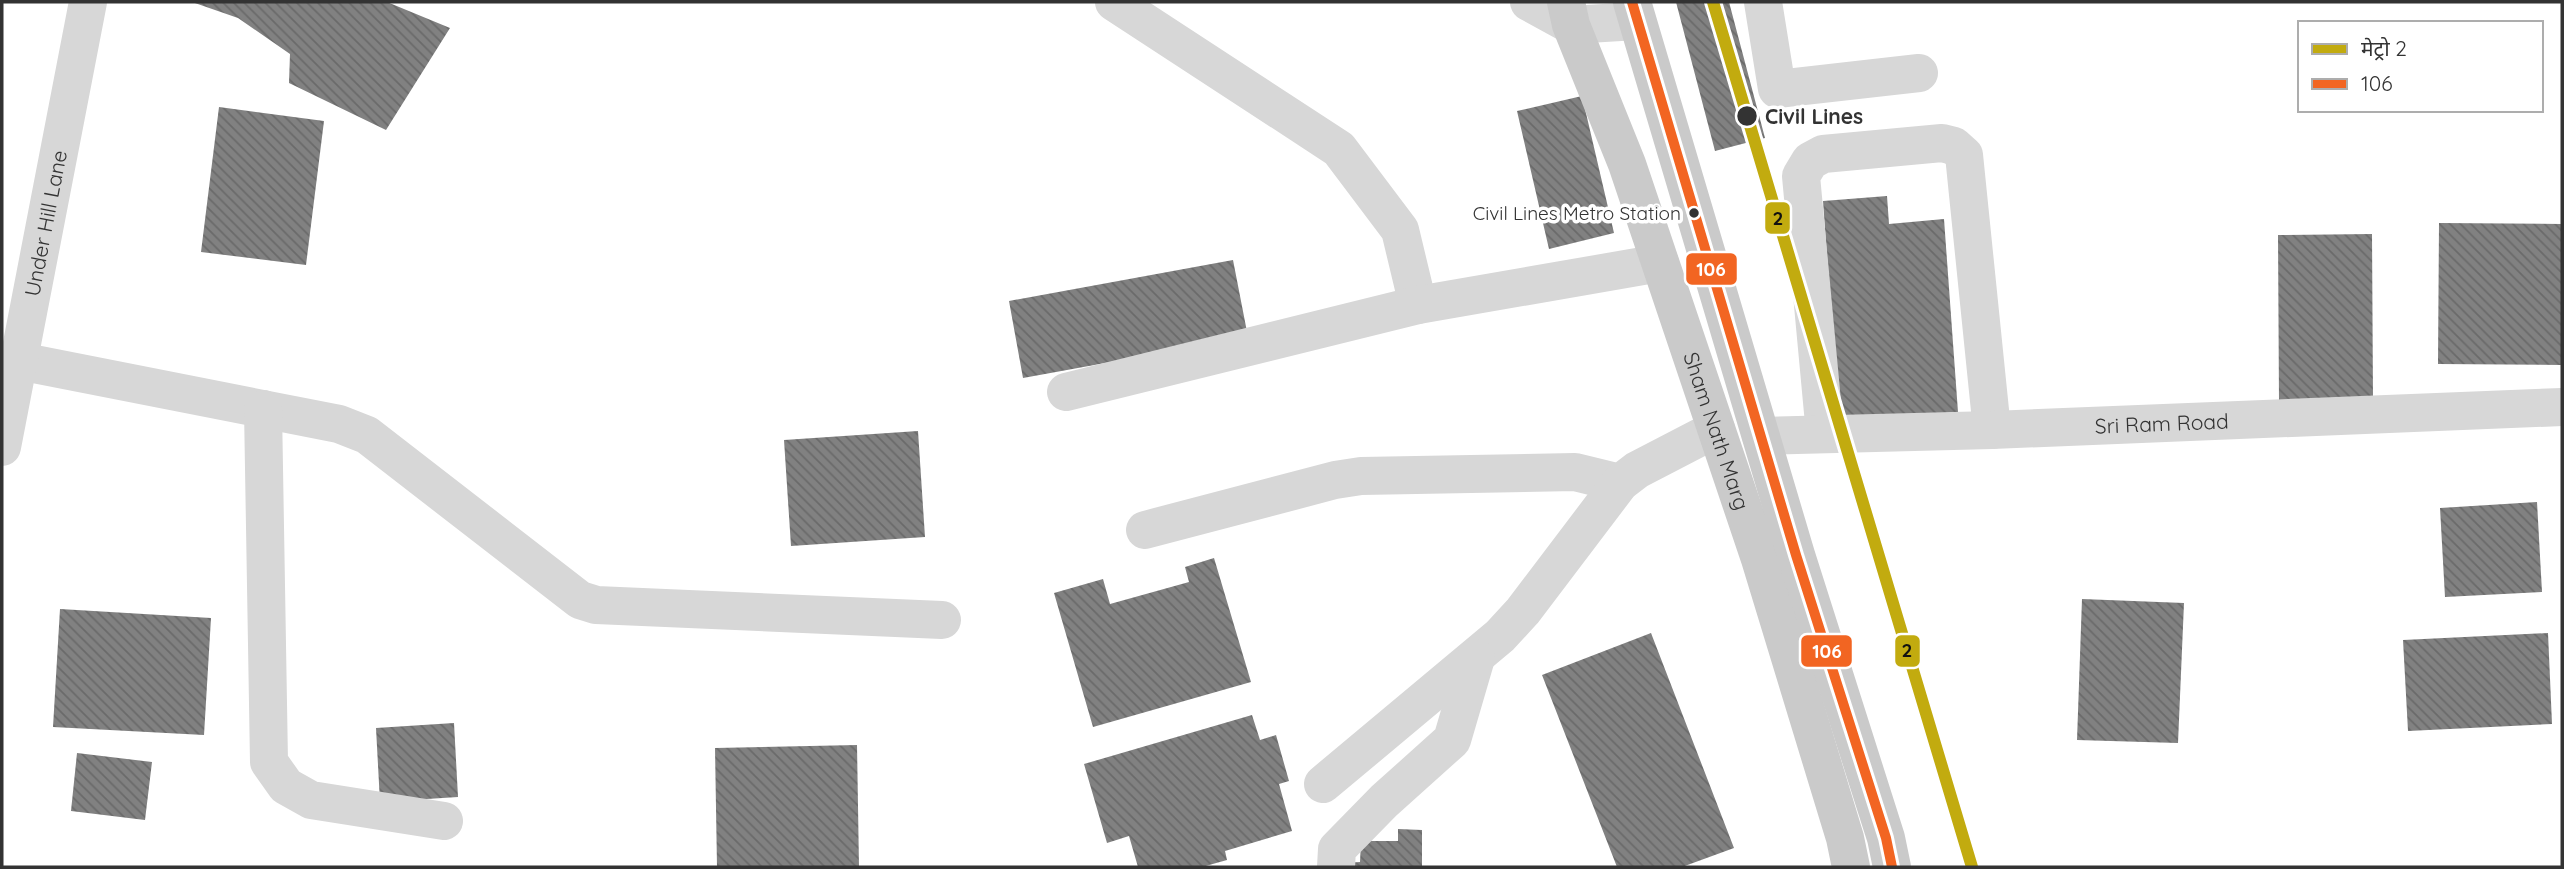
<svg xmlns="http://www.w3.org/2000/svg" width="2564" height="869" viewBox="0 0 2564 869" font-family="Quicksand,'Noto Sans Devanagari',sans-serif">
	<defs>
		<pattern id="building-back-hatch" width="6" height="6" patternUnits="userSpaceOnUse" patternTransform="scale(1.75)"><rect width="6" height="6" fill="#818181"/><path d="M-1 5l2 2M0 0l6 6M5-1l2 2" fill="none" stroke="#6a6a6a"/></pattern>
	</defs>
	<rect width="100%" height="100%" fill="#fff"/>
	<path fill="url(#building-back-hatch)" d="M192,2H387L450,28L386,130L289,83L290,54L238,18Z
		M1676,2H1729L1765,138L1715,151Z
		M1582,96L1614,233L1549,249L1517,111Z
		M219,107L324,121L306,265L201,252Z
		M1887,196L1889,224L1944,219L1958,412L1839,421L1823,201Z
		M2439,223L2562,224V365L2438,364Z
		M2372,234L2373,399L2279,401L2278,235Z
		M1233,260L1248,337L1023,378L1009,301Z
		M918,431L925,537L791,546L784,440Z
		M2537,502L2542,592L2445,597L2440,508Z
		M1214,558L1251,682L1093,727L1054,593L1103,579L1110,604L1189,582L1185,567Z
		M2082,599L2184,603L2178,743L2077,740Z
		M60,609L211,618L204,735L53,727Z
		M1651,633L1734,848L1682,867H1617L1542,675Z
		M2548,633L2552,724L2408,731L2403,640Z
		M1252,715L1260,740L1276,735L1289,781L1279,784L1292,831L1225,851L1227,860L1202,867H1138L1129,836L1107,843L1084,764Z
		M454,723L458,797L380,802L376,728Z
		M857,745L859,867H717L715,748Z
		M77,753L152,762L145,820L71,811Z
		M1398,829L1422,830V867H1344V863L1360,862L1361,841H1398Z"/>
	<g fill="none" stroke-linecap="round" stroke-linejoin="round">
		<g stroke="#d7d7d7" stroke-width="38">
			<path d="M1114,2L1339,149L1400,230L1418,305"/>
			<path d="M1529,2L1571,25L1637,21"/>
			<path d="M1763,2L1777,89L1919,73"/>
			<path d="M19,361L339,424L367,435L580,600L596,605L942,620"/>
			<path d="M1066,392L1418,305L1660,263"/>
			<path d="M263,409L269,762L286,786L311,800L444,821"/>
			<path d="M1825,434L1801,176L1810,161L1823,154L1942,143L1954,146L1964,155L1992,430"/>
			<path id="s1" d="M1761,436L1992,430L2562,407"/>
			<path id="s2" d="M2,447L88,2"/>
			<path d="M1145,530L1335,480L1361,476L1575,472L1620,483"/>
			<path d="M1323,784L1500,636L1523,611L1620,483L1637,470L1716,429"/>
			<path d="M1336,867L1337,849L1384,801L1452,740L1476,658"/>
		</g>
		<g stroke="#cacaca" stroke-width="38">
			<path id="s3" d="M1566,2L1571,25L1627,164L1760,559L1845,838L1851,867"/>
			<path d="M1632,2L1796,555L1886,838L1892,867"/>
		</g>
		<defs>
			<path id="bus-1" d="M1632,2L1796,555L1886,838L1892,867"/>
		</defs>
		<use href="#bus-1" stroke="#fff" stroke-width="16"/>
		<use href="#bus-1" stroke="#f26522" stroke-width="10"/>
		<defs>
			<path id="metro-1" d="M1713,2L1972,867"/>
		</defs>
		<use href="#metro-1" stroke="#fff" stroke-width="18"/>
		<use href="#metro-1" stroke="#c2ab0f" stroke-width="12"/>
	</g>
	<g fill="#333" stroke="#fff" stroke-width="2.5">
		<circle cx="1747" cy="116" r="11"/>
		<circle cx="1694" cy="213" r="6"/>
	</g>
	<g text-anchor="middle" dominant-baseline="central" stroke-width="7" stroke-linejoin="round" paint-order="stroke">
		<g font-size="19" fill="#333" stroke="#fff" text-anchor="end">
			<text x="1681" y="213">Civil Lines Metro Station</text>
		</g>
		<g font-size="21" font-weight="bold" fill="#333" stroke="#fff" text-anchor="start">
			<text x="1765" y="116">Civil Lines</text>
		</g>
		<g font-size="21" fill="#333" stroke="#fff">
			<text stroke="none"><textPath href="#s2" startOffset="228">Under Hill Lane</textPath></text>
			<text stroke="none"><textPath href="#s1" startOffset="401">Sri Ram Road</textPath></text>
			<text stroke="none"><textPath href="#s3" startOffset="455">Sham Nath Marg</textPath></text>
		</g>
	</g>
	<g stroke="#fff" stroke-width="2.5">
		<rect x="1764" y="201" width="27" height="34" rx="7" fill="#c2ab0f"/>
		<rect x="1685" y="252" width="53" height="34" rx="7" fill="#f26522"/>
		<rect x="1894" y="634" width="27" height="34" rx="7" fill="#c2ab0f"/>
		<rect x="1800" y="634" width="53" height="34" rx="7" fill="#f26522"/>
	</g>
	<g font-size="19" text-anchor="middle" font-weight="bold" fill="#fff">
		<text x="1711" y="276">106</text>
		<text x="1827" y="658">106</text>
	</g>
	<g font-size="19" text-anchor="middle" font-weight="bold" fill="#111">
		<text x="1778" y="225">2</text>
		<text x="1907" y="657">2</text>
	</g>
	<rect width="2564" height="869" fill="none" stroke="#333333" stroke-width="7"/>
	<rect x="2298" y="21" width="245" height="91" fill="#ffffff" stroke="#adadad" stroke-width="2"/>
	<rect x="2312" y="44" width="35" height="10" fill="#c2ab0f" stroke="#adadad" stroke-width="2"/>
	<text x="2361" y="56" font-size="21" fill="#333333">मेट्रो 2</text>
	<rect x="2312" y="79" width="35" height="10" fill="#f26522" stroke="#adadad" stroke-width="2"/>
	<text x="2361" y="91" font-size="21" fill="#333333">106</text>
</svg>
